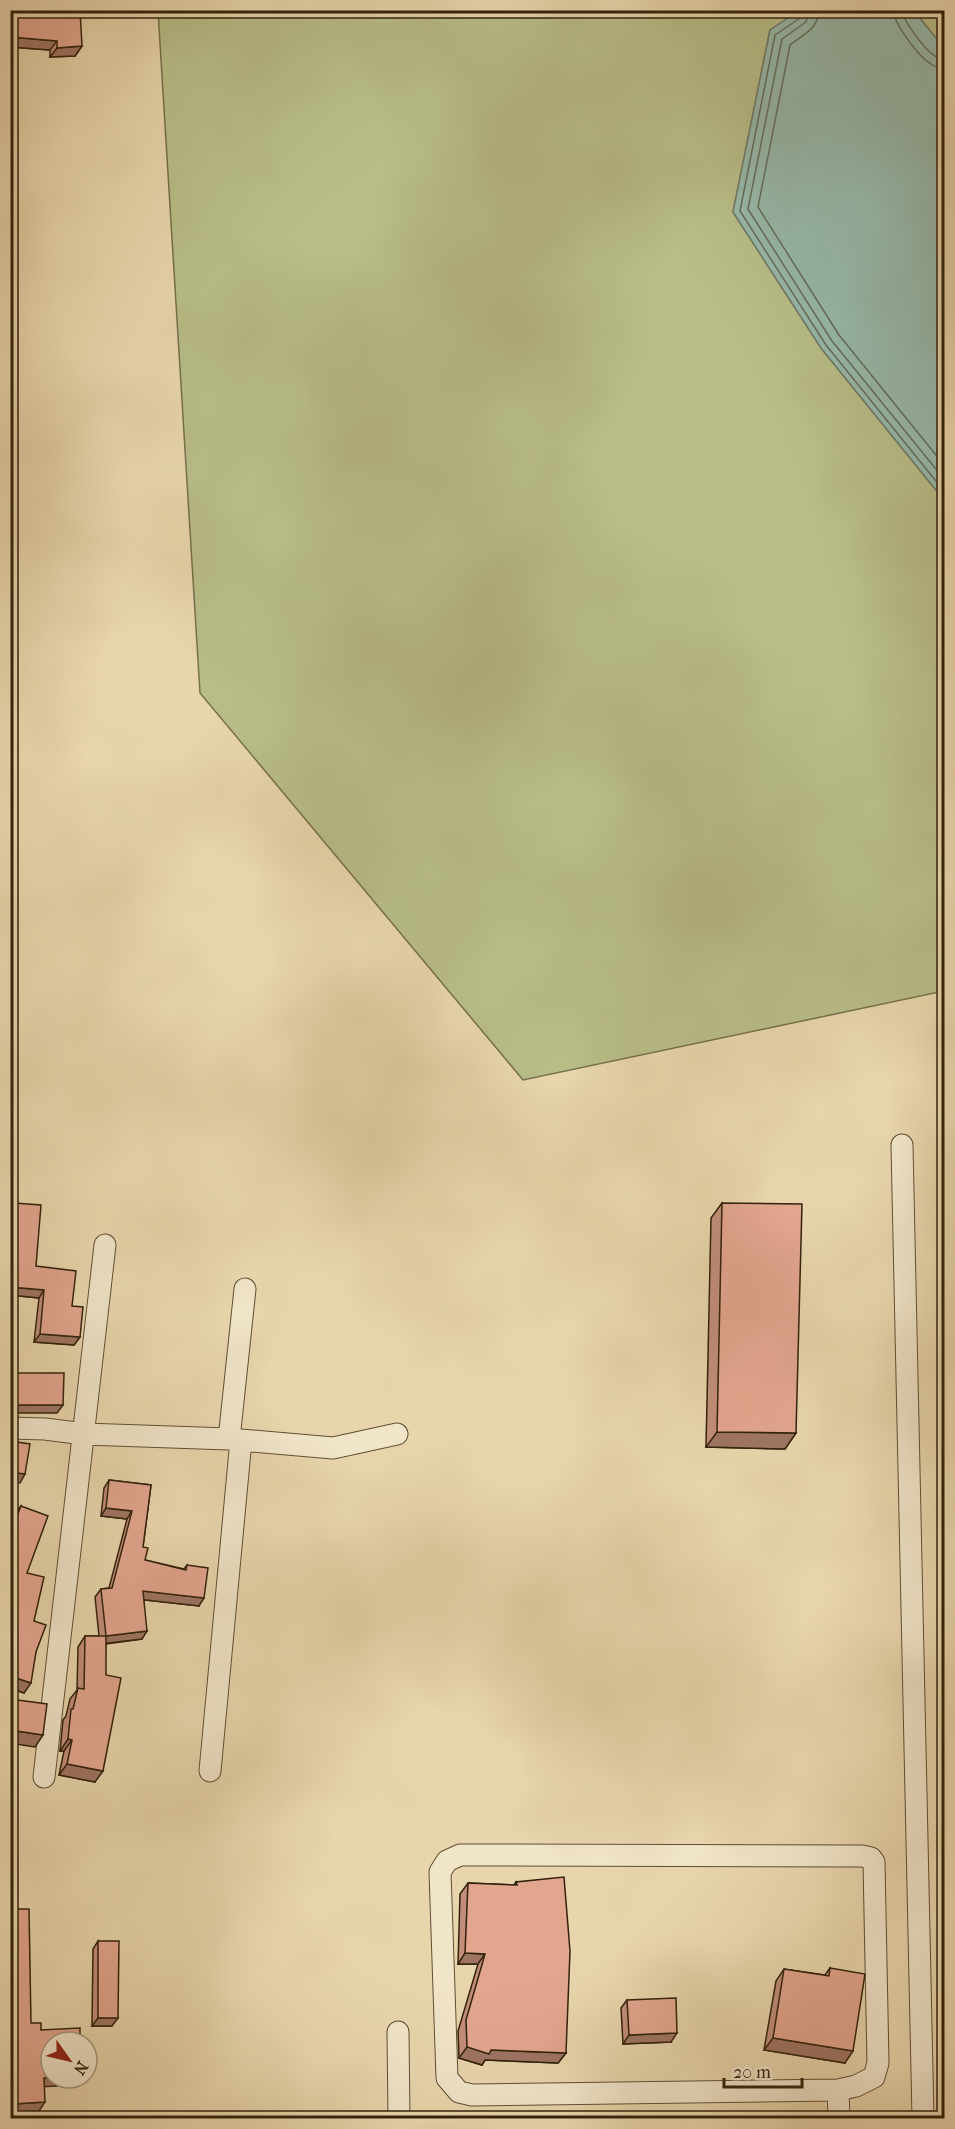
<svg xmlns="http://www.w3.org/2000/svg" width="955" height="2129" viewBox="0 0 955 2129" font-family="'IM FELL French Canon',serif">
	<rect width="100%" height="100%" fill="#e8d5ac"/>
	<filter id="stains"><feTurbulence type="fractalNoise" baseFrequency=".00333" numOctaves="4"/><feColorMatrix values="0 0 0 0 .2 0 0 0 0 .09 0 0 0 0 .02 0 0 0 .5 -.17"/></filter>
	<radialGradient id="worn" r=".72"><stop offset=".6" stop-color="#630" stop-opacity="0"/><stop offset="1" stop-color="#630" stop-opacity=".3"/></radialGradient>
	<path fill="#b8bd88" stroke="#75704a" stroke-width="1.5" d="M158,11H800L770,30L733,212L821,348L944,500V991L523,1080L200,693Z
		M914,11H944V48Z"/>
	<path fill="#97b9ab" stroke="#6f7d6b" stroke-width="1.5" d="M800,10L914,11L944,48V500L821,348L733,212L770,30Z"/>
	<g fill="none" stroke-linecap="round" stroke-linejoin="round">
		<path stroke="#646e5b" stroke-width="1.5" d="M802,10L800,18L775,35L740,211L826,345L944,491
			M810,10L806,22L782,39L748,209L832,341L944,479
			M819,10C818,30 803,34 790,45L758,207L839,335L944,465
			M893,10C894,24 919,57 931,64C935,67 939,68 944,68
			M902,10C903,21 925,50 935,56C939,59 940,58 944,59"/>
		<defs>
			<path id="street" d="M902,1145L923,2118
				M10,1428L45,1429L84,1434L229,1439L333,1448L397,1434
				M229,1439L245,1289
				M210,1771L241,1440
				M44,1777L105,1245
				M460,1855L862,1856L871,1858L874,1862L878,2063L874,2077L856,2086L838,2090L472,2095L459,2092L447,2078L440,1872L447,1861Z
				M398,2032L399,2118
				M838,2090L839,2118"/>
		</defs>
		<use href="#street" stroke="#604f33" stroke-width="23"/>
		<use href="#street" stroke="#f0e4c9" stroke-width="21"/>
	</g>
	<path fill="#c28e7a" stroke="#32220b" stroke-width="1.5" d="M10,10L82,46L75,56L50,57V50L10,47Z
		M14,1203L36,1266L72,1306L80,1337L74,1345L34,1342L39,1298L10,1295V1208Z
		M722,1203L796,1433L785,1449L706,1447L711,1218Z
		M109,1480L151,1485L143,1547L145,1560L184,1569L187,1565L199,1606L144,1600L142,1639L106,1644L95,1782L59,1775L64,1751H60L63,1720L66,1716L70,1699L77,1690L78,1647L85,1636H99L95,1597L101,1589L109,1588L127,1519L101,1516L104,1488Z
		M21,1506L27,1573L34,1621L36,1652L24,1693L10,1688V1524L14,1515Z
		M516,1882L566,2053L558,2063L485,2060L482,2065L459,2058L458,2031L478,1964H458L460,1894L468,1883L514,1885Z
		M98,1941L112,2026H92L93,1949Z
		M830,1968L845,2063L764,2050L776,1981L784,1969L825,1975Z
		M627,2000L671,2042L623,2044L621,2008Z"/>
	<path fill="#9e7463" stroke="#32220b" stroke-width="1.5" d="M10,37L57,41L50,50L10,47Z
		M82,46L75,56L50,57L57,48Z
		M10,1287L44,1290L39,1298L10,1295Z
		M40,1334L80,1337L74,1345L34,1342Z
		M18,1405H63L57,1413H13L10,1416V1408Z
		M717,1432L796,1433L785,1449L706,1447Z
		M10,1472L25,1474L20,1483L10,1481Z
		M106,1508L132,1511L127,1519L101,1516Z
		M143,1591L204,1598L199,1606L137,1599Z
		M147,1631L142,1639L100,1644L106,1636Z
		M10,1676L31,1683L24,1693L10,1688Z
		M10,1730L43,1735L35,1747L10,1743Z
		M68,1739L72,1740L64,1751H60Z
		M67,1764L103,1771L95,1782L59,1775Z
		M465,1953L485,1954L478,1964H458Z
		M98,2018H118L112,2026H92Z
		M677,2033L671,2042L623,2044L629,2035Z
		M773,2038L853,2051L845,2063L764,2050Z
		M467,2047L491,2050L566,2053L558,2063L485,2060L482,2065L459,2058Z
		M44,2078H81L76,2085L38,2087Z
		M45,2102L39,2111L10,2112V2109L14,2104Z"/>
	<path fill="#e2a58e" stroke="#32220b" stroke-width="1.5" d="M10,10H80L82,46L57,48V41L10,37Z
		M14,1203L41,1205L36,1266L76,1271L72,1306L83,1307L80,1337L40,1334L44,1290L10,1287V1248Z
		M722,1203L802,1204L796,1433L717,1432Z
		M10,1372L16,1373H64L63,1405H18V1407L10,1408Z
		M10,1441L30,1444L25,1474L10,1472Z
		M109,1480L151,1485L143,1547L148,1548L145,1560L186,1570L187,1565L208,1568L204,1598L143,1591L147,1631L106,1636L101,1589L112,1588L132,1511L106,1508Z
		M21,1506L48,1516L27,1573L44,1577L34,1621L46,1625L36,1652L31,1683L10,1676V1533Z
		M85,1636H106V1675L121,1678L103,1771L67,1764L72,1740L68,1739L71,1709H73L78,1688L84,1689Z
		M10,1699L47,1704L43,1735L10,1730Z
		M10,1841H14L15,1909H29L31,2023H41V2030L80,2028V2042H51V2078H56H44L45,2102L14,2104V2101H10Z
		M564,1877L570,1951L566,2053L491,2050L489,2054L467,2047L466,2020L485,1954L465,1953L468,1883L517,1885L516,1882Z
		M98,1941H119L118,2018H98Z
		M830,1968L865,1974L853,2051L773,2038L784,1969L829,1976Z
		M676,1998L677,2033L629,2035L627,2000Z"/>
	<rect width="955" height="2129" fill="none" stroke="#e8d5ac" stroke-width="36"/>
	<rect x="12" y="12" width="931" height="2105" fill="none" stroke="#32220b" stroke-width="3"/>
	<rect x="18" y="18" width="919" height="2093" fill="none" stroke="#32220b" stroke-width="1.5"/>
	<g transform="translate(69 2060) rotate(124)"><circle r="28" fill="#f0e4c9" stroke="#a4967d" stroke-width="1.5"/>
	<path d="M0-4.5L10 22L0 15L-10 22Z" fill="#8f2418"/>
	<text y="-9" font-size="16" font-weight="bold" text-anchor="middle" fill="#32220b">N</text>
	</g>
	<path d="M724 2078v9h78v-9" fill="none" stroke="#32220b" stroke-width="3"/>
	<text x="733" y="2078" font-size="18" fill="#32220b" stroke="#f0e4c9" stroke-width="4.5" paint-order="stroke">20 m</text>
	<rect width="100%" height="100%" filter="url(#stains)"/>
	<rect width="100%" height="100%" fill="url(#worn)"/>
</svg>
